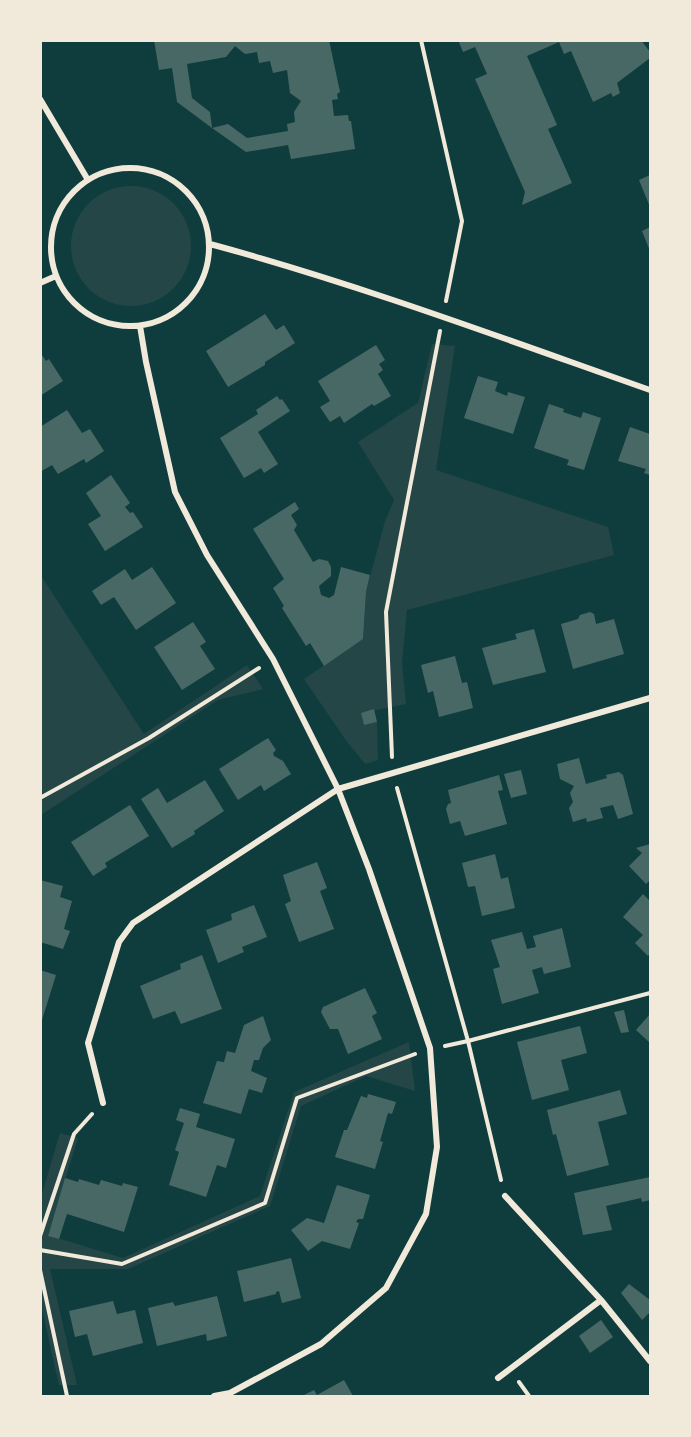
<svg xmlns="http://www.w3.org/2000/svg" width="691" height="1437" viewBox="0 0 691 1437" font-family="Arial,sans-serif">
	<rect width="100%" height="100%" fill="#0f3d3e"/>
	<path fill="#244646" d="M71 246a60 60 0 1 1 120 0a60 60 0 1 1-120 0Z
		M432,344L455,346L436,470L608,527L614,555L407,610L402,663L406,704L361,713L364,725L377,722L378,760L365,764L345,739L304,679L363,639L366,592L385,521L394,500L358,442L418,403Z
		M40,574L144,734L247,665L263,689L218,700L41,815Z
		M409,1042L415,1091L366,1076L301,1106L270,1206L128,1269H50L77,1385H59L41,1305L40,1200L60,1133L78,1138L48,1235L123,1258L260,1196L294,1092Z"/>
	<path fill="#486865" d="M154,40H329L340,92L337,94L338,99L332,100L334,116L348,115L349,121H351L355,149L291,159L288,145L246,152L212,128L228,124L247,138L288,131L287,124L295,122L294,112L301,101L290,93L287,70L273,73L270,61L259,63L257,52L245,54L235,46L226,57L187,64L192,98L210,112L212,128L177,102L172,68L159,70Z
		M458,40H641L650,52V58L617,83L620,93L613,97L611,93L593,102L571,51L564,54L559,42L527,56L557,125L548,129L572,183L522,205L525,192L475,79L487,74L475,47L463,52Z
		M650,175V207L639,180Z
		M650,227V251L642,231Z
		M265,314L276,330L284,325L295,343L265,362V365L228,387L206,351Z
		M376,345L385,360L379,364L383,370L378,374L391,396L374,406L372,404L344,423L340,416L330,422L320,407L330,401L318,381Z
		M40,352L46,361L49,359L63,381L40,396Z
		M478,376L498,382L495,391L507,396L508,392L525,397L513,434L464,418Z
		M277,396L280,400L282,399L290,411L258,432L278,464L264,473L261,468L244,478L220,438L258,414L256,410Z
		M549,404L564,409L563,412L581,418L583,412L601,418L584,470L567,465L569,460L534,448Z
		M67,410L82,433L90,429L104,451L86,463L84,459L58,474L52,465L40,472V427Z
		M630,427L650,434V475L644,473L646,469L618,461Z
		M111,475L130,503L125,507L130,513L133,512L143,527L105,551L88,524L101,516L86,493Z
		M295,502L299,509L291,515L297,525L294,530L313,562L319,559L328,561L331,567V576L319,586L321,595L329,598L334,595L341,567L370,575L366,592L363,639L324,666L310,643L306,646L282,608L284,606L273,588L284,579L253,529Z
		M152,567L176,603L136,630L114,597L101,605L92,591L125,569L132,580Z
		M590,612L594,614L596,624L614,619L624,654L573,669L561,624L578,619L580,615Z
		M193,622L206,642L200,646L215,669L182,690L154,647Z
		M534,629L546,672L493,685L482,648L517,639L515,634Z
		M455,656L462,683L467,682L473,708L439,717L433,691L428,693L421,665Z
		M374,709L377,722L364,725L361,713Z
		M268,738L276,750L273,753L274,756L283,761L291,774L264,791L261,785L238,800L219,769Z
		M579,758L586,784L607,778L606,775L619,772L623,775L633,814L618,819L613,805L600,808L603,818L587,822L586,818L573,822L569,808L573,802L570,793L574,786L560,779L557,764Z
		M521,770L527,794L511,798L504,774Z
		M499,775L503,790L498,791L507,824L465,836L460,821L450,824L446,809L448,804L451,803L448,790Z
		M205,780L224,811L194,831L195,834L172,848L141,799L158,788L167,803Z
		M130,805L149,836L105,863L107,867L93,876L71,842Z
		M650,844V880L646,884L629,866L642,853L636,848Z
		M495,854L501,879L508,877L515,908L482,916L475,886L468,887L462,863Z
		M317,862L327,888L320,891L334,929L299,942L285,904L291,901L283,875Z
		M40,880L63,886L60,897L72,901L64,929L70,931L63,949L40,942Z
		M643,894L650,901V953L648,956L635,943L643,935L623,917Z
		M254,905L267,937L242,947L244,952L218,963L206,930L232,920L231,914Z
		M562,928L571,967L544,974L542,967L532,970L539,993L502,1004L493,969L500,967L491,940L522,932L527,949L536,947L533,936Z
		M202,955L222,1009L181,1024L175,1011L153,1019L140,986L181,969L180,964Z
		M40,970L56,975L41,1023H40Z
		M365,988L377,1013L372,1016L382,1039L348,1054L338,1029H330L321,1012L323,1007Z
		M624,1010L629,1032L621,1033L614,1012Z
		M650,1014V1043L636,1030Z
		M263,1016L271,1040L263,1048L259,1060H254L251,1071L267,1078L262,1093L249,1089L241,1114L203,1103L217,1061L224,1062L227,1051L235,1053L244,1025Z
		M580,1026L587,1053L561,1060L569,1090L532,1100L517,1042Z
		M620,1090L627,1114L598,1122L609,1165L567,1176L556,1134L553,1135L547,1110Z
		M368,1094L396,1102L392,1114L388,1113L380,1141L383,1142L375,1169L335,1157L344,1130H347L361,1096L367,1098Z
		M180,1108L200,1114L196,1127L235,1139L226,1168L217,1165L206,1197L169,1185L179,1152L175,1150L184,1123L176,1120Z
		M650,1177V1200L642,1202L641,1198L606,1206L612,1230L583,1235L574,1193Z
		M65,1178L78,1182L79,1179L99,1185L101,1180L122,1186L123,1183L138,1187L124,1232L67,1214L59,1239L48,1236Z
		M337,1185L370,1195L363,1219H358L356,1222L359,1223L350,1249L322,1241L308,1251L291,1230L307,1218L324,1223Z
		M291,1258L301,1298L282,1303L279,1291L276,1292V1294L244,1302L237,1271Z
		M629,1284L650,1300V1312L642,1320L621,1293Z
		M217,1296L227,1336L207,1341L206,1334L157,1346L148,1308L173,1302L175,1306Z
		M113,1301L117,1314L135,1310L143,1343L93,1356L87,1334L75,1337L69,1311Z
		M601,1320L613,1337L590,1353L579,1336Z
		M344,1380L353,1396H302L314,1390L317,1395Z"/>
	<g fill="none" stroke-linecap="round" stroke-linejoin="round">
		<path stroke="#f1e9da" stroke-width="4" d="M421,40L462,221L446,301
			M392,757L386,612L440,331
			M397,788L468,1041L501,1180
			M40,798L149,738L259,668
			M445,1046L468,1041L650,993
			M40,1236L74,1134L92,1114
			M40,1250L122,1264L265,1203L297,1098L415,1054
			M40,1270L67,1396
			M519,1382L529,1396"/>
		<path stroke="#f1e9da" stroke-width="6" d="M40,99L88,180
			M51 247a79 79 0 1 1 158 0a79 79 0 1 1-158 0Z
			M210,244C358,284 505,339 650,390
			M40,283L56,276
			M140,326L146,362L175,492L207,555L273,659L338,789L369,869L430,1048L437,1147L426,1214L386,1288L321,1344L230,1393L214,1396
			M103,1103L88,1043L119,942L133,923L338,789L650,698
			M505,1196L601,1300L650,1361
			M498,1378L601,1300"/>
	</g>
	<rect width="691" height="1437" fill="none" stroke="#f1e9da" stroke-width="84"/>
</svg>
